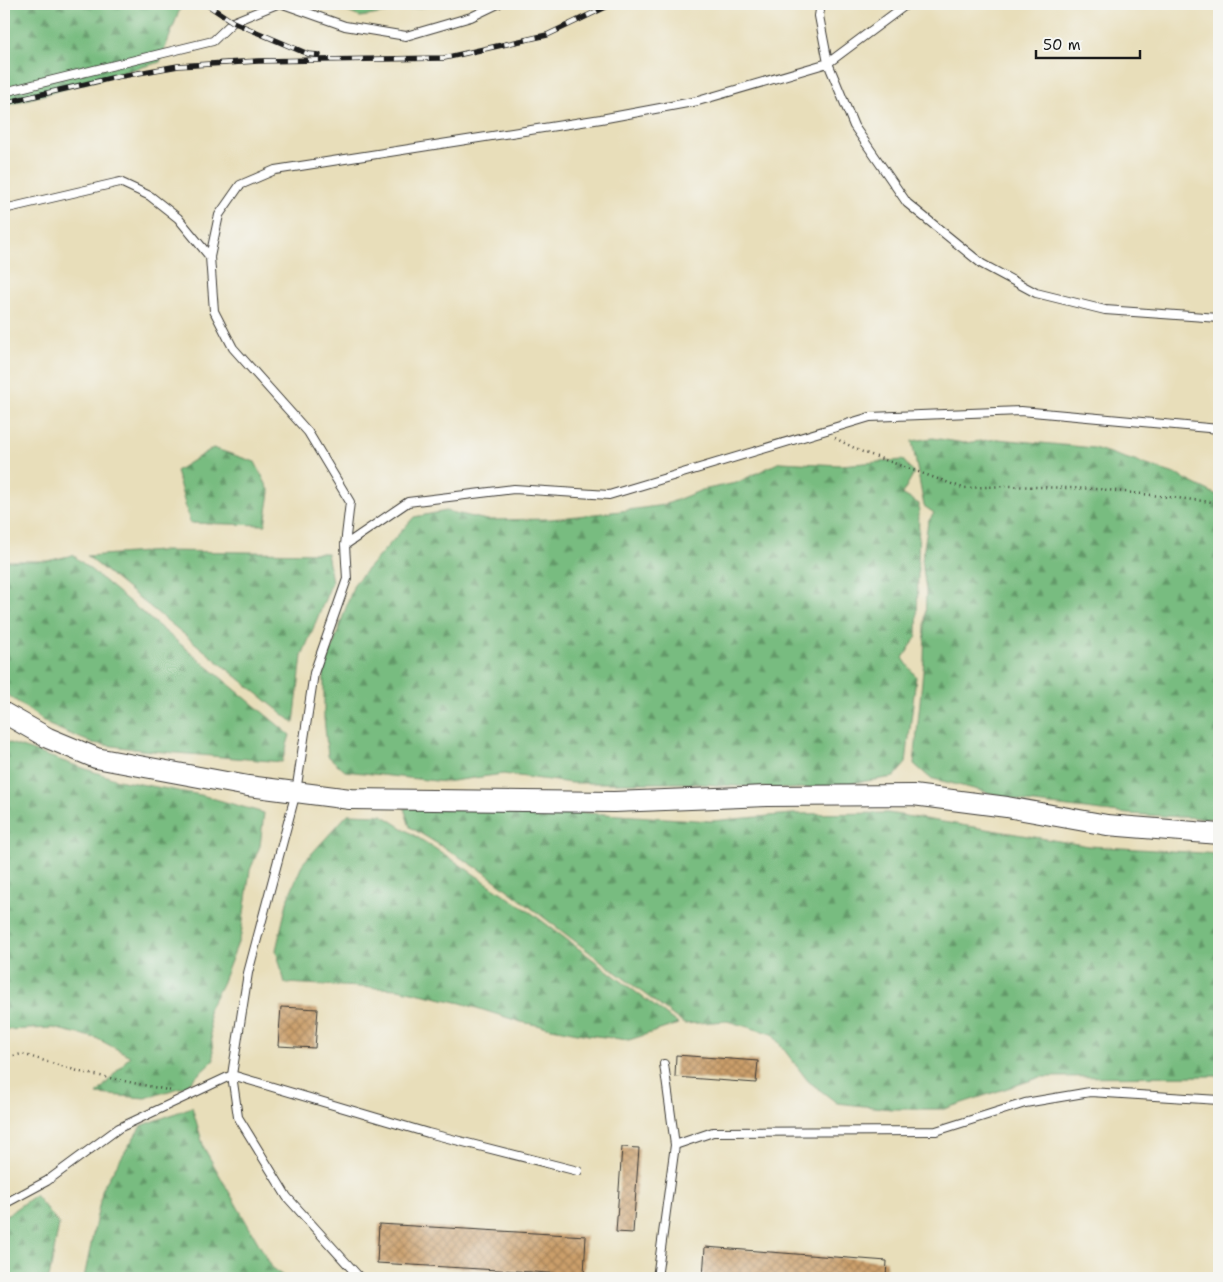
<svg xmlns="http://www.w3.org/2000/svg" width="1223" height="1282" viewBox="0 0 1223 1282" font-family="'Shantell Sans',sans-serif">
	<defs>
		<pattern id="forest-firs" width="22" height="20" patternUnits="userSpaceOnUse" patternTransform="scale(1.25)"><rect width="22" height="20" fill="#78bc80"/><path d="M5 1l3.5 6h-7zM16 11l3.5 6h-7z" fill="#629868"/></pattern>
		<pattern id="building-cross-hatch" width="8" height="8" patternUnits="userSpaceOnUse" patternTransform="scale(1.25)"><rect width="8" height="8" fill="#cb9f6b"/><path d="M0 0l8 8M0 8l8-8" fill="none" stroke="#a48157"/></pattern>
	</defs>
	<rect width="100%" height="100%" fill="#f6f6f2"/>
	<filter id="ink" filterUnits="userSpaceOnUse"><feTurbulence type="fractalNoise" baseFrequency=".02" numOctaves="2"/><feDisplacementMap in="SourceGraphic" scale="10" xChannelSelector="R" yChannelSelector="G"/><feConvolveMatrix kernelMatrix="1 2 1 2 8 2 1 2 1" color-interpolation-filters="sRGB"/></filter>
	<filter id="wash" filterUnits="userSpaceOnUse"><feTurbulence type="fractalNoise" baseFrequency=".0096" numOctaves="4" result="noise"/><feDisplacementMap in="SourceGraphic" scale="20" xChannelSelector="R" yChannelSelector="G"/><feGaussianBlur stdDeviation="1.12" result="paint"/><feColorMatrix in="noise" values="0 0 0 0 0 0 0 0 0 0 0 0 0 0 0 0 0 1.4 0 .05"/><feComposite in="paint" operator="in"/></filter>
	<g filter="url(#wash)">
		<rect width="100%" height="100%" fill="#e8deba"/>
		<path fill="url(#forest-firs)" stroke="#4a6c4e" d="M4,4H179L181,6L160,62L4,106Z
			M328,4H442L360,17Z
			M933,438L964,443L998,439L1094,448L1175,474L1219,496V819L1128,814L1026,802L930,778L914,764L924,660L926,591L922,561L928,522L934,513L924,506L912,441Z
			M213,448L255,462L270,492L265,525L190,523L176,471Z
			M903,460L914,473L902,494L919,504L917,636L903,658L916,677L906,763L894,777L833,786L790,789L681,783H572L503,774L445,782L345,771L328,756L324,718V672L354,584L414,517L446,511L487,520L551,519L621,511L664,505L702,490L736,483L780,462L840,465Z
			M160,551L327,553L332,582L302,656L294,723L87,556Z
			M73,555L290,735L282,762L141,750L92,743L49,725L4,692V561H47Z
			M4,741L118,780L201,795L264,813L260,846L250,870L241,935L222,984L208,1010L214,1060L186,1086L145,1098L97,1094L130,1056L96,1038L53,1028L4,1030Z
			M404,808L528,809L711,821L792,814L888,813L1089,846L1219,854V1076L1041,1077L944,1109H891L837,1103L808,1081L772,1034L727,1021L684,1024L484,872L410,827Z
			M348,814L382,815L447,856L533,914L678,1024L629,1040L588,1035L521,1022L461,1003L398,989L285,983L276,950L288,898L303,863Z
			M192,1107L204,1148L273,1269L286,1278H84L103,1187L141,1126Z
			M35,1195L59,1224L49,1278H4V1217Z"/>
		<g id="blocks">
			<path fill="url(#building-cross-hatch)" d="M281,1007L318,1009L315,1048L278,1046Z
				M676,1055L758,1061L756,1083L675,1077Z
				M622,1147L639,1148L633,1233L616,1232Z
				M379,1224L586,1236L584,1275L377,1263Z
				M705,1247L887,1261L886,1278H703Z"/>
		</g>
	</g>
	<g filter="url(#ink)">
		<use href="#blocks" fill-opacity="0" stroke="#3b3934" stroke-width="1"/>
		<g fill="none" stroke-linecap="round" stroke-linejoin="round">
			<defs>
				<path id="service" d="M283,4L345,26L406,36L471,17L498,4
					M821,4L819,16L828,63L854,126L907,203L982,264L1036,293L1105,310L1219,318
					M4,92L213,41L233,22L277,4
					M4,209L120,182L150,196L178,218L210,257
					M345,545L408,502L514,489L609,495L870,417L1021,411L1219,429
					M675,1145L713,1132L936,1131L1025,1103L1090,1092L1219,1100
					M4,1204L47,1181L119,1128L232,1075L428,1133L578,1171
					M360,1278L287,1197L238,1117L232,1075L248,973L296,792L314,673L347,579L345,545L350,502L308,432L233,348L214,311L210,257L219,215L240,185L275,170L601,119L698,101L828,63L907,4
					M657,1278L675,1145L664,1064"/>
				<path id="tertiary" d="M4,713L48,738L96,758L248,786L350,799L614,802L767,796L913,795L1007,807L1107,825L1219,834"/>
			</defs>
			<use href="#service" stroke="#3b3934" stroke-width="10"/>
			<use href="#tertiary" stroke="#3b3934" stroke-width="22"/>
			<path stroke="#3b3934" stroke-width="2.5" stroke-dasharray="1 4" stroke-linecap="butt" d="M835,438L860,451L963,488L1008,486L1099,489L1212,502L1219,505
				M4,1058L22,1054L81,1072L172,1091"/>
			<use href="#service" stroke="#fff" stroke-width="8"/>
			<use href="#tertiary" stroke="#fff" stroke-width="20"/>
			<defs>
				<path id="rail" d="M206,4L233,22L308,54L319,55
					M4,103L116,77L178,66L258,61L444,58L547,35L612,4"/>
			</defs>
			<use href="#rail" stroke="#1c1c1c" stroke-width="5.5"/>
			<use href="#rail" stroke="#f6f6f2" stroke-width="4" stroke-dasharray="11" stroke-linecap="butt"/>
		</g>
	</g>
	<rect width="1223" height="1282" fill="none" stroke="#f6f6f2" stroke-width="20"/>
	<path d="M1036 50v8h104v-8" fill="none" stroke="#1c1c1c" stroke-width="2.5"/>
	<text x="1043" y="50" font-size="15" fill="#1c1c1c" stroke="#f6f6f2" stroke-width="4" paint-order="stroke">50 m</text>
</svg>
